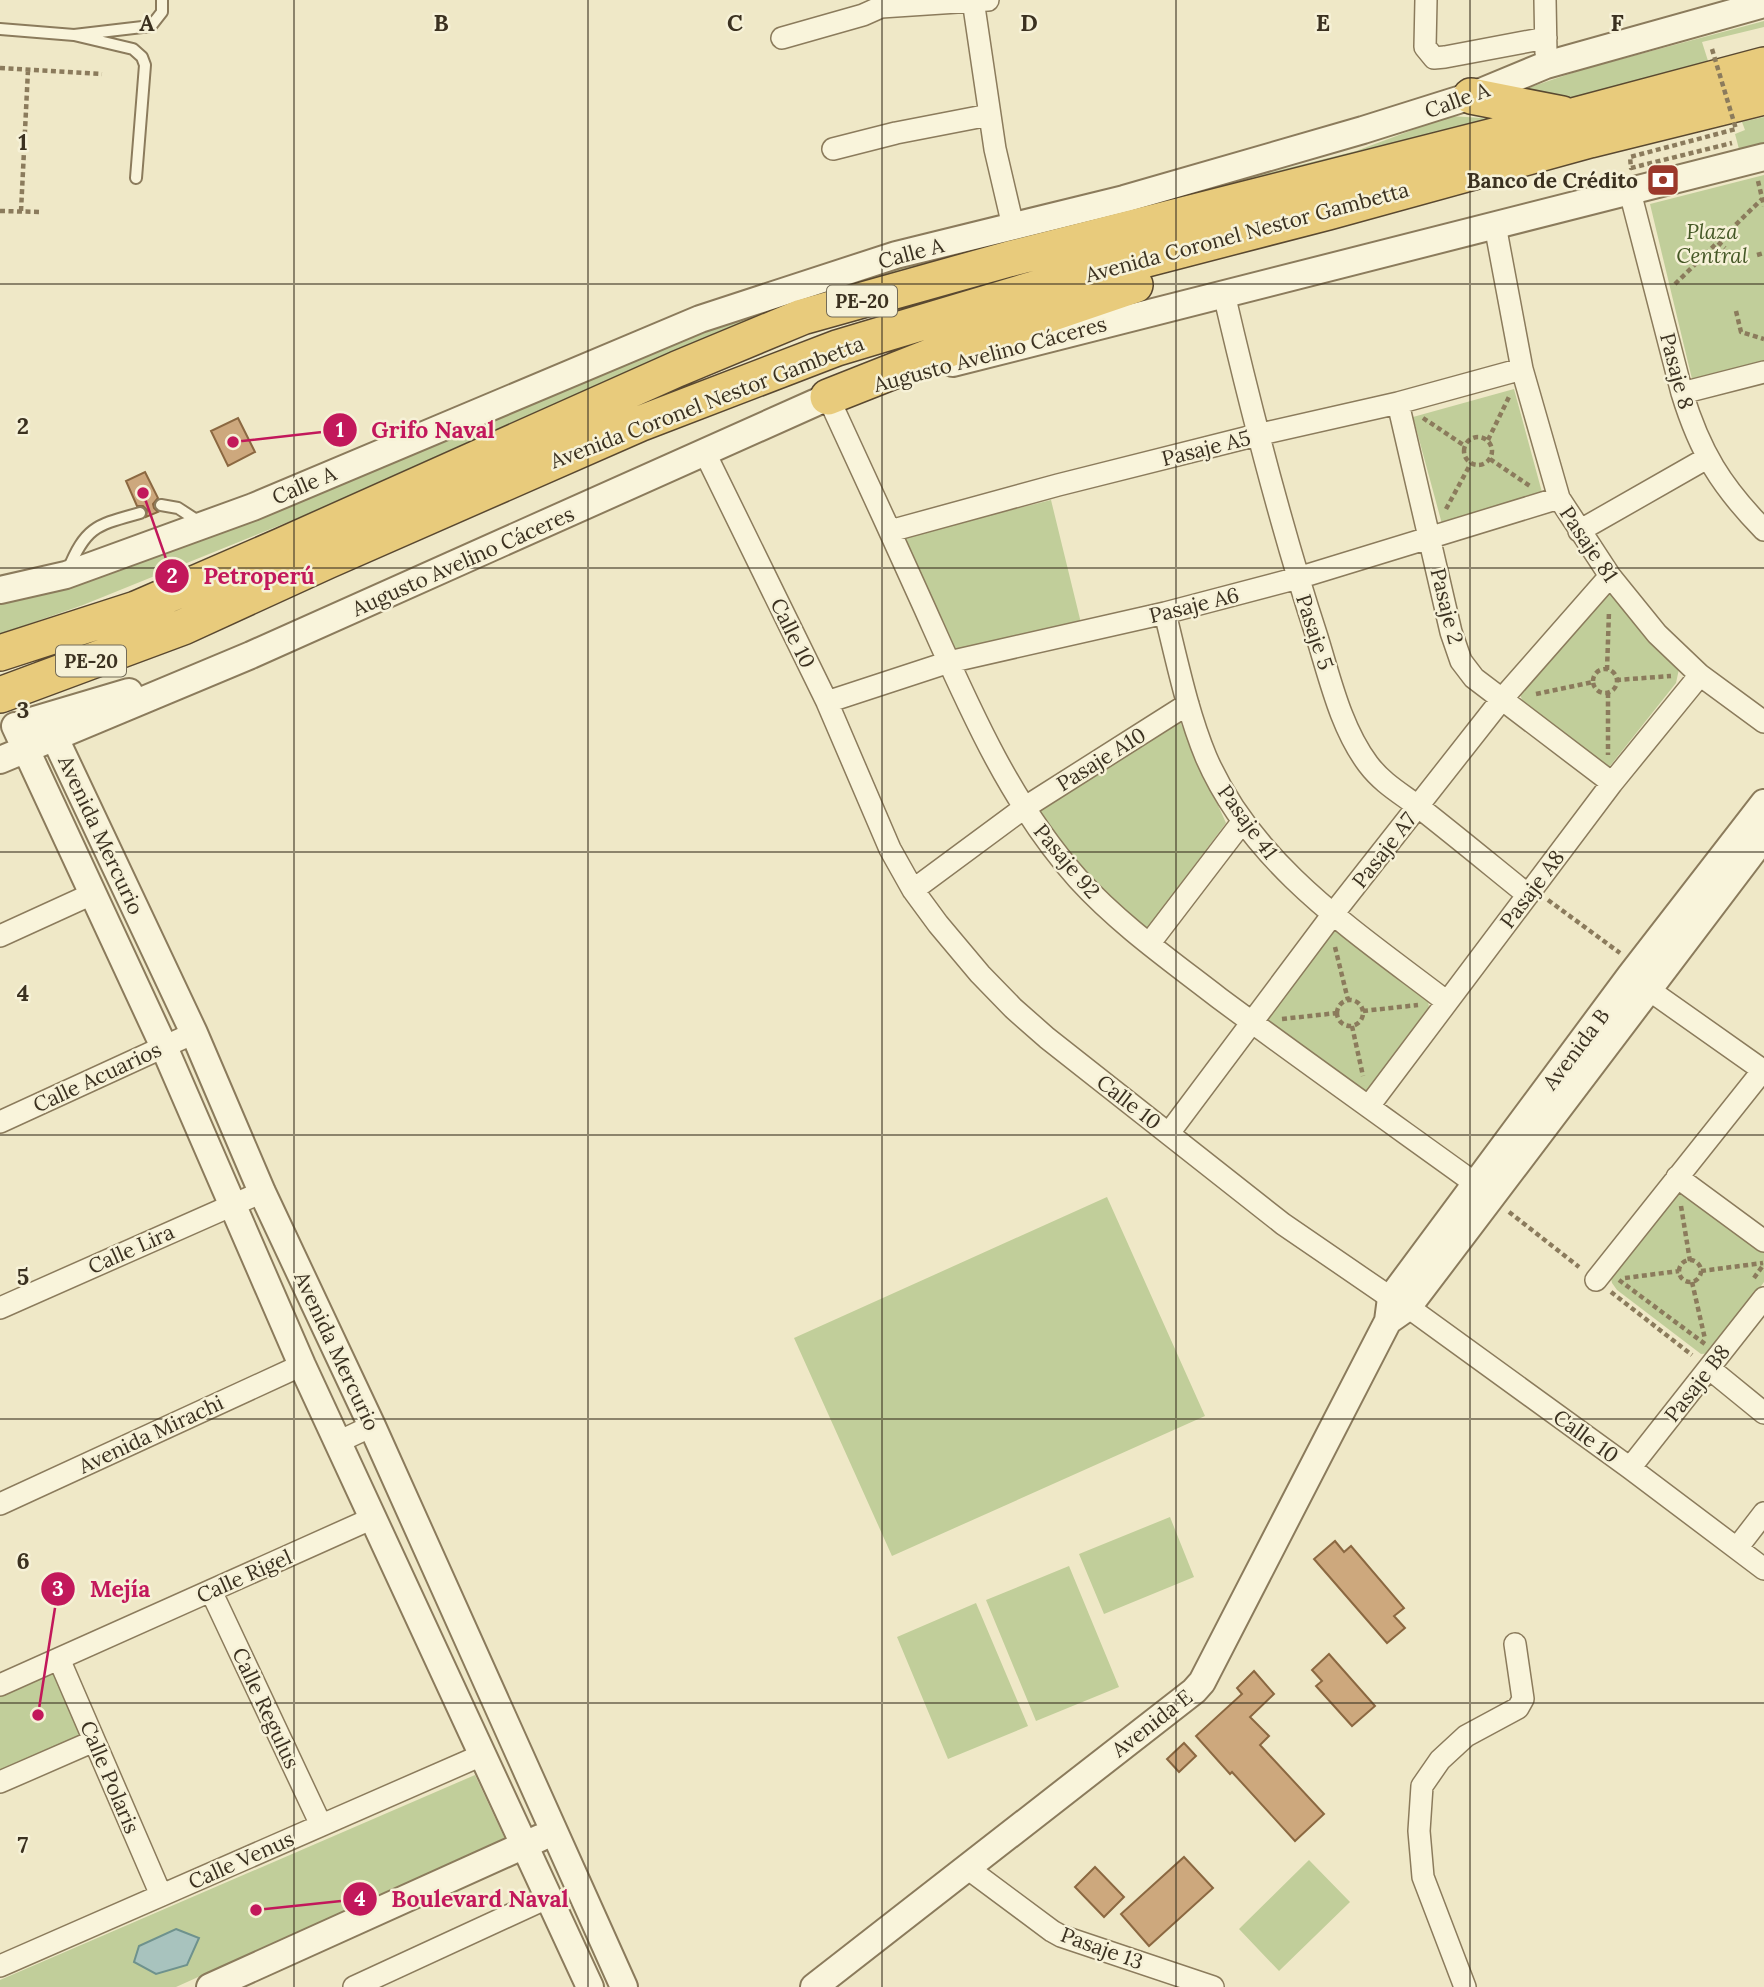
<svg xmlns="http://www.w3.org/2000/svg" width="1764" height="1987" viewBox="0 0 1764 1987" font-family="Lora,serif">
	<rect width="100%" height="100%" fill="#efe8c7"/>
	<path fill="#c1ce9a" d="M1764,21V27L1702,42L1709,64L1565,101L1516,92L1584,69Z
		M1450,116L1498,119L705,341L558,402L303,516L83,605L0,634V605L74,583L693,333L910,263L1356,151Z
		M1764,117V143L1739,149L1735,134L1745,130L1742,122Z
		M1764,175V361L1692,379L1650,204Z
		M1514,389L1543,496L1442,524L1413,417Z
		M1051,500L1081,623L950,653L898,538Z
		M1612,592L1679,669L1676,683L1610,766H1602L1523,703L1520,694L1603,593Z
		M1178,717L1226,823L1149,926L1144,930L1087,881L1034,812Z
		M1335,927L1428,997L1429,1010L1370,1090H1358L1266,1020Z
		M1684,1186L1764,1249V1282L1712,1353L1701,1354L1617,1290L1612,1283L1610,1274Z
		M1107,1197L1205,1416L892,1556L794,1338Z
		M1170,1517L1194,1577L1104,1614L1079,1554Z
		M1069,1566L1119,1687L1036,1721L986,1600Z
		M976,1603L1028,1726L948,1759L897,1637Z
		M56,1666L86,1740L0,1776V1691Z
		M475,1775L505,1839L176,1987H0V1980Z
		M1309,1860L1350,1902L1279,1971L1239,1929Z"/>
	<path fill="#a8c3be" stroke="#6e928d" stroke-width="2" d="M176,1929L199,1938L187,1965L156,1974L134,1962L139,1946Z"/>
	<path fill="#cda87d" stroke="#8b6841" stroke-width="2" d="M238,418L255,452L228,466L211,431Z
		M145,472L158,498L153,504L154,508L158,512L146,517L147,510L143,506H137L126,481Z
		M1335,1541L1344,1552L1351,1546L1404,1608L1394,1616L1405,1628L1387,1643L1314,1559Z
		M1329,1654L1375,1706L1352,1726L1316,1686L1322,1681L1312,1670Z
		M1254,1671L1274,1694L1250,1717L1269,1736L1260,1745L1324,1814L1295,1841L1232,1772L1230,1774L1196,1736L1242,1694L1237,1688Z
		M1184,1743L1196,1756L1179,1772L1167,1759Z
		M1184,1857L1213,1888L1149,1946L1121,1914Z
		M1095,1867L1124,1897L1104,1917L1075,1887Z"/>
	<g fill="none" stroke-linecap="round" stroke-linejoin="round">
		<defs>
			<path id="service" d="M0,29L74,35L151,26L162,12V0
				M74,35L133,49L142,57L145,65L136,178
				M161,505L178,508L201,523
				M68,570C86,526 97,525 140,513"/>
			<path id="minor" d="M973,0L995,149L1013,226
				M1426,0L1425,47L1434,58L1445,57L1546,38
				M1545,0L1546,53
				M782,38L863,15L881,7L988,0
				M833,149L896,133L989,115
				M1630,192L1682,393C1700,452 1721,486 1764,530
				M1495,225L1522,369L1559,498L1610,576L1657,634L1700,675L1764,722
				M1224,294C1251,410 1280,524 1317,637C1330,679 1341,728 1368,764C1383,784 1402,794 1420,808C1457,837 1492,866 1528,895
				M1682,393L1764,372
				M828,397C861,468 893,538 925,609C967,703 1009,802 1078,879C1120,925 1170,960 1219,998C1304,1061 1390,1122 1476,1184
				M1398,403L1451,632L1461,661L1474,678L1612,783
				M705,453L827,702L890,849L913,890L938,924L980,974L1013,1008L1047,1038L1283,1224L1391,1298L1408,1307L1630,1468L1764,1569
				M890,531L1058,485L1257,435L1398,403L1522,369
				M1579,531L1707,458
				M1165,613C1177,661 1187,711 1206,757C1253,866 1356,932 1447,1002
				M827,702L949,662L1165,613L1298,578L1559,498
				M913,890L1024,808L1188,704
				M0,936L92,894
				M1149,944L1243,821
				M1638,982L1764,1071
				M1369,1106L1612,783L1700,675
				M0,1122L194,1033
				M1169,1133L1333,914L1502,699L1610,576
				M1677,1177L1764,1241
				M1596,1280L1764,1069
				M0,1308L262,1192
				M1710,1369L1764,1413
				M338,1442L372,1426
				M1630,1468L1764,1298
				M0,1504L302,1365
				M1737,1548L1764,1513
				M211,1591L321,1825
				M59,1659L161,1895
				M0,1685L373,1518
				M0,1782L94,1741
				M966,1867L1052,1931L1061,1936L1213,1987
				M0,1966L482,1755
				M354,1987L547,1898
				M1465,1987L1423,1877L1419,1831L1422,1786L1440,1760L1466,1736L1518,1708L1523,1699L1515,1644"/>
			<path id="tertiary" d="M953,363L1764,157
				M0,590L66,575L253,507L700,319L896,255L1124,199L1363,130L1471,96L1546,65L1764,4
				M45,717L194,1033L262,1192L372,1426L624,1987
				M28,722L129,692
				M15,726L164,1047L302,1365L590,1987
				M0,760L251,655L828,397L845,392
				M1388,1321L1408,1307L1764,837
				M210,1987L540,1838
				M814,1987L1194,1691L1202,1682L1388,1321L1391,1298L1630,976L1764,803"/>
			<path id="trunk" d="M1471,96L1562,114
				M828,397L962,344L1135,285
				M0,653L136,609L281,546L677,369L802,317L1009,259L1573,116L1764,65
				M0,695L183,627L327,561L639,424L837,348L1054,283L1328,212L1590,140L1764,97"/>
		</defs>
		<use href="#service" stroke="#8b7b5c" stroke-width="14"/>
		<use href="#minor" stroke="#8b7b5c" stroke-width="24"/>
		<use href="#tertiary" stroke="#8b7b5c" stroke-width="30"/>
		<use href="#trunk" stroke="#594830" stroke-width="38"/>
		<path stroke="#8b7b5c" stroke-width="4.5" stroke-dasharray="5 3.5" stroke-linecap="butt" d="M0,68L102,74
			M1758,181L1764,206
			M0,211L41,212
			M21,211L28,70
			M1718,242L1725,248
			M1757,255L1764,253
			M1675,284L1762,199
			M1736,311L1741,332L1764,339
			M1423,418L1465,446
			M1464 451a14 14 0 1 1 28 0a14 14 0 1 1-28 0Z
			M1488,440L1509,397
			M1490,459L1530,486
			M1446,509L1471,463
			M1593 681a12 12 0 1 1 24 0a12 12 0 1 1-24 0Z
			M1607,670L1609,611
			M1616,680L1671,676
			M1608,693V755
			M1536,694L1593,682
			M1548,900L1620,953
			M1335,947L1348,1000
			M1337 1013a13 13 0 1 1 26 0a13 13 0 1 1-26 0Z
			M1363,1011L1418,1005
			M1282,1019L1337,1013
			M1352,1026L1363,1076
			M1681,1206L1690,1261
			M1509,1212L1579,1267
			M1679 1271a11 11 0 1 1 22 0a11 11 0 1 1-22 0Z
			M1701,1271L1763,1263
			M1625,1278L1679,1271
			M1754,1278L1764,1264
			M1619,1280L1705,1344
			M1692,1282L1705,1339
			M1611,1292L1692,1355"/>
		<use href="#service" stroke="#f9f4db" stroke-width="10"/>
		<use href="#minor" stroke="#f9f4db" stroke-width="21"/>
		<use href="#tertiary" stroke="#f9f4db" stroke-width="26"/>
		<use href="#trunk" stroke="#e8cb7c" stroke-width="35"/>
		<path stroke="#8b7b5c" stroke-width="4.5" stroke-dasharray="5 3.5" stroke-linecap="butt" d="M1712,49L1736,129L1630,157L1631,168L1732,143"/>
	</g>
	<path fill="none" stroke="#3b3120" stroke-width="2" stroke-opacity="0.55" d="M294,0V1987M588,0V1987M882,0V1987M1176,0V1987M1470,0V1987M0,284H1764M0,568H1764M0,852H1764M0,1135H1764M0,1419H1764M0,1703H1764"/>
	<defs>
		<symbol id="bank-square" viewBox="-11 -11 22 22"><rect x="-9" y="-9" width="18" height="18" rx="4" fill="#9b382b" stroke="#f6f1d7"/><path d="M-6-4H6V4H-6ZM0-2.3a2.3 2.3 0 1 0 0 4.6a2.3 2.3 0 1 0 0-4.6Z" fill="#fff"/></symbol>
	</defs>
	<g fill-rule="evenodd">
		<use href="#bank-square" x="1644" y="161" width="38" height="38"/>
	</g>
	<g text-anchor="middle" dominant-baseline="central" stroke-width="5" stroke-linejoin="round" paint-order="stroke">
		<g fill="#f6f1d7" stroke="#736b57" stroke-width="2">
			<rect x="827" y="285.5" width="70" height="31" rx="5"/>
			<rect x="56" y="645.5" width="70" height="31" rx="5"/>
		</g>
		<g font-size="19" font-weight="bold" fill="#3b3120">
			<text x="862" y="301">PE-20</text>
			<text x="91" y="661">PE-20</text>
		</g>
		<g font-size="21" fill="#3b3120" stroke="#f6f1d7">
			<text transform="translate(1457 100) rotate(-20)">Calle A</text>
			<text transform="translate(1247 232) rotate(-15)">Avenida Coronel Nestor Gambetta</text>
			<text transform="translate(911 253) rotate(-15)">Calle A</text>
			<text transform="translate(990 354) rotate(-15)">Augusto Avelino Cáceres</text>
			<text transform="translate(1677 371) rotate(75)">Pasaje 8</text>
			<text transform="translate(707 402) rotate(-21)">Avenida Coronel Nestor Gambetta</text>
			<text transform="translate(1206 448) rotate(-14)">Pasaje A5</text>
			<text transform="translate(304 485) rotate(-23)">Calle A</text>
			<text transform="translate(1589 544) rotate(56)">Pasaje 81</text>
			<text transform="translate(463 561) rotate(-24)">Augusto Avelino Cáceres</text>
			<text transform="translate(1194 605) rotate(-14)">Pasaje A6</text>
			<text transform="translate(1447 606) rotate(76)">Pasaje 2</text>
			<text transform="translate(1315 632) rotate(72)">Pasaje 5</text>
			<text transform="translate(793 633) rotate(64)">Calle 10</text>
			<text transform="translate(1101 759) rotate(-32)">Pasaje A10</text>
			<text transform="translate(1248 822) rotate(54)">Pasaje 41</text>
			<text transform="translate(101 835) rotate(65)">Avenida Mercurio</text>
			<text transform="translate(1384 850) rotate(-52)">Pasaje A7</text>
			<text transform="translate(1067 861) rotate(50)">Pasaje 92</text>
			<text transform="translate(1532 889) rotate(-53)">Pasaje A8</text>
			<text transform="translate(1576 1049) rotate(-53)">Avenida B</text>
			<text transform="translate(97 1077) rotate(-25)">Calle Acuarios</text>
			<text transform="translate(1129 1102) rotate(38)">Calle 10</text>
			<text transform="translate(131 1249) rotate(-24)">Calle Lira</text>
			<text transform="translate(337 1351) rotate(65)">Avenida Mercurio</text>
			<text transform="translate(1697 1383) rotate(-52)">Pasaje B8</text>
			<text transform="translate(151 1434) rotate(-25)">Avenida Mirachi</text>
			<text transform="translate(1586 1436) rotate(36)">Calle 10</text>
			<text transform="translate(244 1576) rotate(-24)">Calle Rigel</text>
			<text transform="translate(266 1708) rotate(65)">Calle Regulus</text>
			<text transform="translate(1152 1723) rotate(-38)">Avenida E</text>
			<text transform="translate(110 1777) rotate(67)">Calle Polaris</text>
			<text transform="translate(241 1860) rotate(-24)">Calle Venus</text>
			<text transform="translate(1102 1948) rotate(20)">Pasaje 13</text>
		</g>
		<g font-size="21" font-weight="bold" fill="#3b3120" stroke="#f6f1d7" text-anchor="end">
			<text x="1638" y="180">Banco de Crédito</text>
		</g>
		<g font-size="21" font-style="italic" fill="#455826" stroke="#f6f1d7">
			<text x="1712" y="231">Plaza<tspan x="1712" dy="24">Central</tspan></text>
		</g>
	</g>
	<g font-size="23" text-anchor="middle" font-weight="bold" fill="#3b3120" stroke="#f6f1d7" stroke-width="5" stroke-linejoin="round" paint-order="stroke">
		<text x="147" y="31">A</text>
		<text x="441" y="31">B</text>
		<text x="735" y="31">C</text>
		<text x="1029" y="31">D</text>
		<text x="1323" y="31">E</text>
		<text x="1617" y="31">F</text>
		<text x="23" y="150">1</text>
		<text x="23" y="434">2</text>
		<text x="23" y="718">3</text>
		<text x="23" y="1001">4</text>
		<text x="23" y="1285">5</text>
		<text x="23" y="1569">6</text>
		<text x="23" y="1853">7</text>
	</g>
	<path fill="none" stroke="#c2185b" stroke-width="2.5" d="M233 442L340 430M143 493L172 576M38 1715L58 1589M256 1910L360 1899"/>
	<g fill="#c2185b" stroke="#f6f1d7" stroke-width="2.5">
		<circle cx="233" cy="442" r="7"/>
		<circle cx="143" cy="493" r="7"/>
		<circle cx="38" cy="1715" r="7"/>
		<circle cx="256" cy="1910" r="7"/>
		<circle cx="340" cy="430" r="18"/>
		<circle cx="172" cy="576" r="18"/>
		<circle cx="58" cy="1589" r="18"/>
		<circle cx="360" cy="1899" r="18"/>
	</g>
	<g font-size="21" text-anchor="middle" font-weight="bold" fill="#fff">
		<text x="340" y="437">1</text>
		<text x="172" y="583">2</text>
		<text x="58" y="1596">3</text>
		<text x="360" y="1906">4</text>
	</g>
	<g font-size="23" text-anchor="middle" font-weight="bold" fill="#c2185b" stroke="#f6f1d7" stroke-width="5" stroke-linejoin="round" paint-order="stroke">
		<text x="433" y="438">Grifo Naval</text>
		<text x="259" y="584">Petroperú</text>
		<text x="120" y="1597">Mejía</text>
		<text x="480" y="1907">Boulevard Naval</text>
	</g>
</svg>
